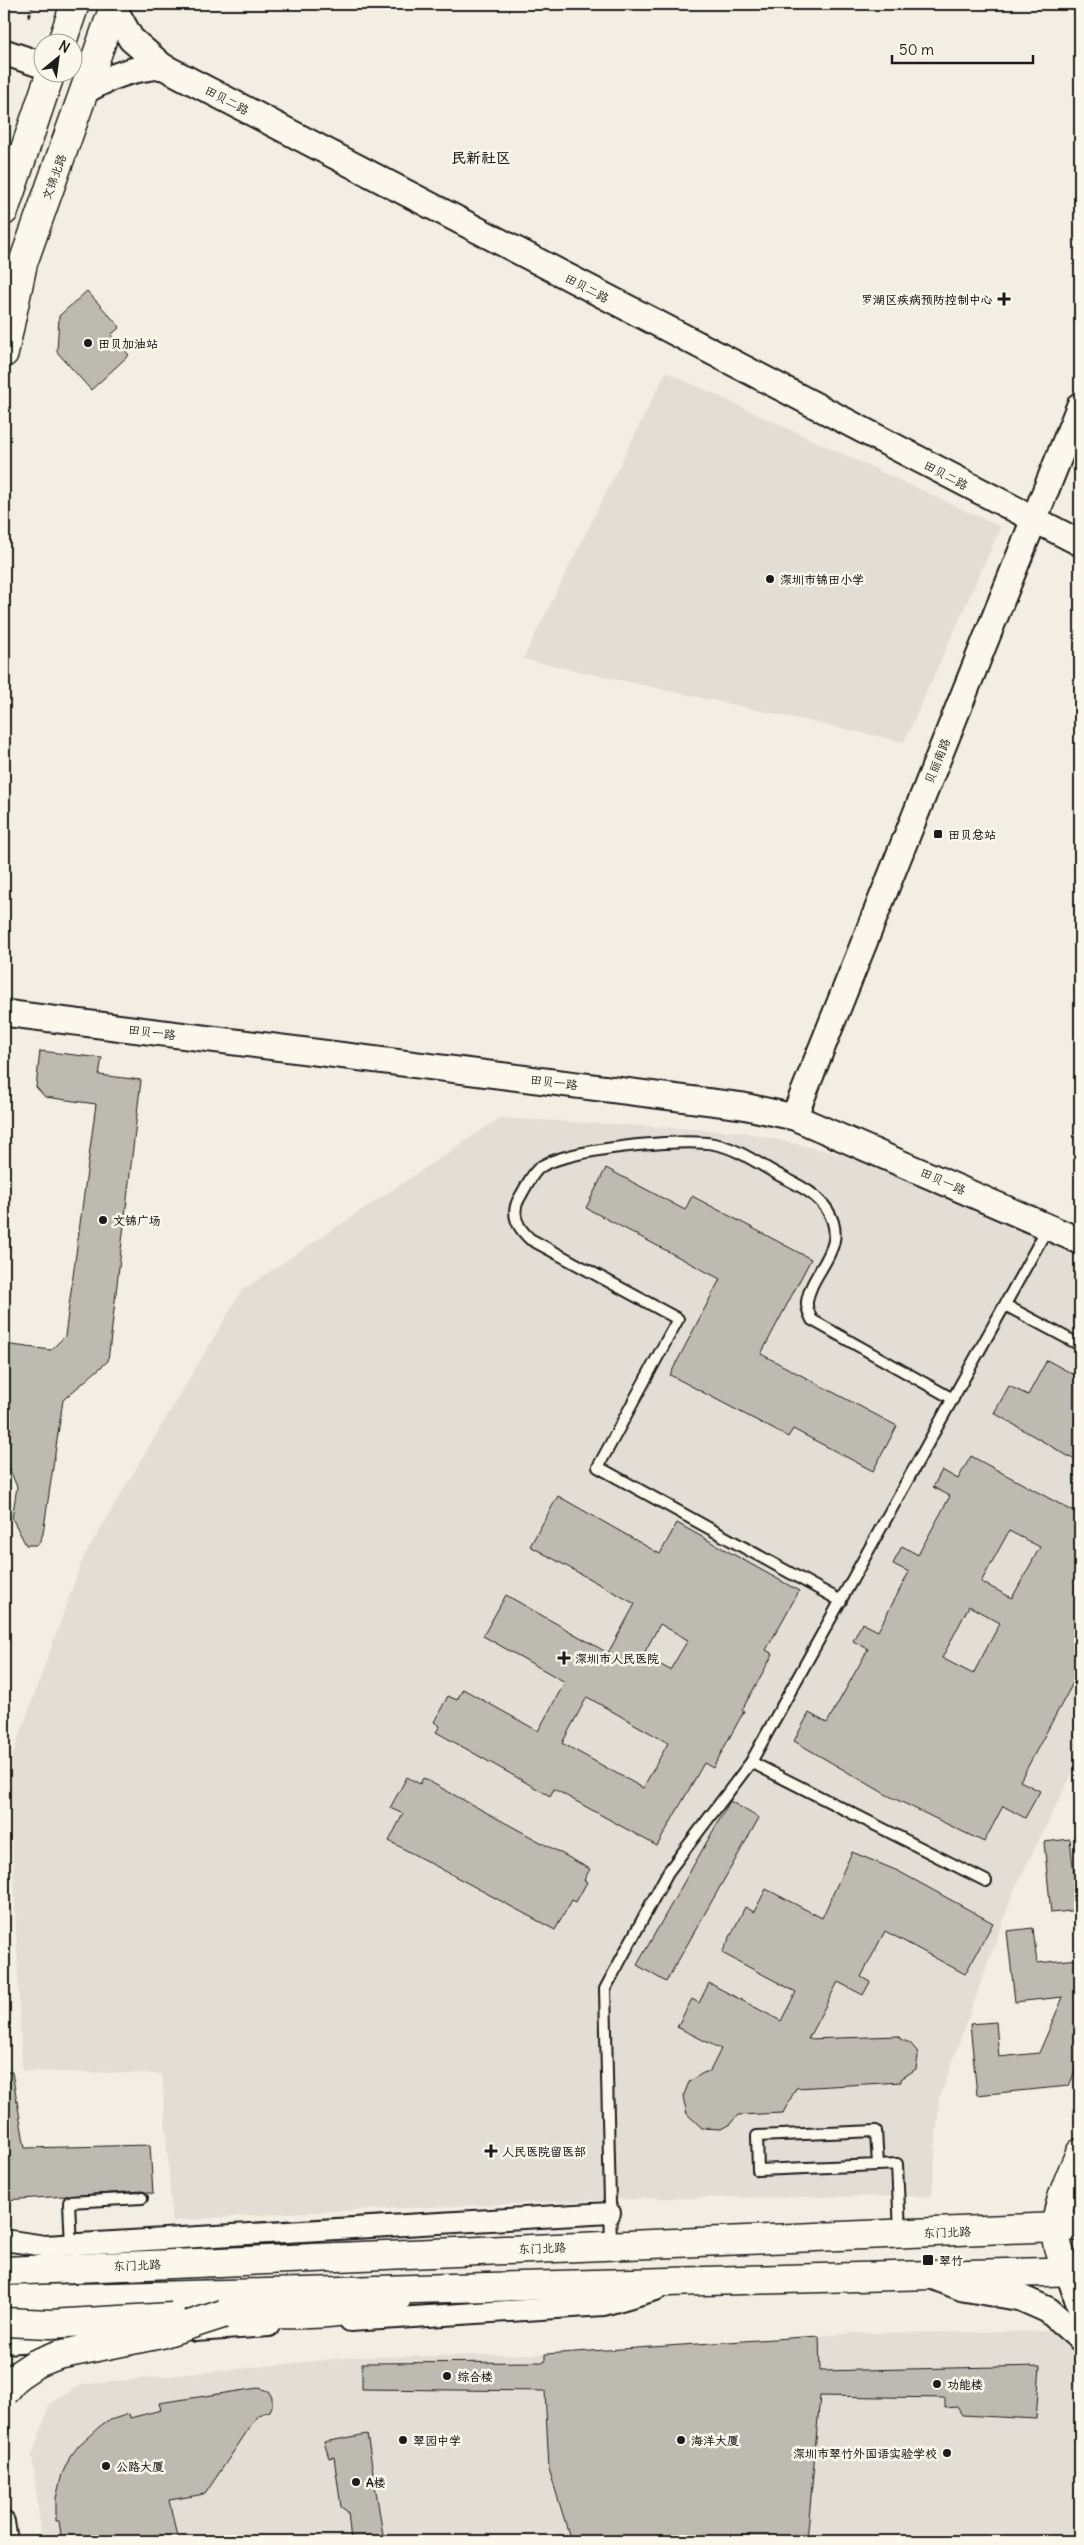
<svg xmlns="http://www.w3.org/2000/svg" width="1084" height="2545" viewBox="0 0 1084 2545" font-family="Delius,'LXGW WenKai TC',sans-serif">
	<rect width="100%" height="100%" fill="#f2eee4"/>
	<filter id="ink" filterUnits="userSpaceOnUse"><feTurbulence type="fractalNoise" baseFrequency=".02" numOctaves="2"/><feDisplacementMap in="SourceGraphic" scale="10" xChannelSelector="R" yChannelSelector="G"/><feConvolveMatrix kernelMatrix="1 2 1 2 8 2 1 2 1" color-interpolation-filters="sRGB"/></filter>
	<g filter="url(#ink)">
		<path fill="#e2ded5" d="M666,372L1001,527L904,742L523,659Z
			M500,1118L743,1132L889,1165L1080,1256V1758L1015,1888L939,2099L932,2196L652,2198L287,2213L172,2221L162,2074L22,2071L9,1765L83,1558L242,1290Z
			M1069,2331L1080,2377V2541H807L820,2389L819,2336L856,2333Z
			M545,2354L549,2469L571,2541H42L32,2455L50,2404L80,2385L354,2357Z"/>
		<path fill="#bdbab1" stroke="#1c1c1c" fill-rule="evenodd" d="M87,291L120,327L111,335L129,355L91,390L57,352L59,316Z
			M40,1051L102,1058L99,1075L141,1080L108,1361L63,1400L43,1534L38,1545H26L12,1518L17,1487L4,1456V1344L51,1350L65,1336L96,1104L45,1097L36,1087Z
			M606,1168L685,1210L692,1196L811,1259L761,1354L897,1426L873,1471L793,1429L788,1437L670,1375L720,1279L586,1208Z
			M1047,1360L1080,1378V1463L994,1413L1009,1386L1028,1395Z
			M971,1456L1080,1515V1670L1020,1781L1040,1791L1025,1818L1003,1806L984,1842L887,1795L794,1741L809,1713L827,1723L868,1649L853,1641L862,1623L878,1631L909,1572L893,1564L902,1546L918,1555L950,1496L933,1487L942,1470L958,1479ZM1009,1531L1040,1547L1012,1598L981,1582ZM969,1606L1000,1623L973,1674L942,1658Z
			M558,1496L660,1554L677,1523L799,1591L766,1650L773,1654L742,1710L744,1711L713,1768L704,1763L657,1846L554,1789L550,1796L436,1732L440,1726L434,1722L448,1696L457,1700L463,1689L538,1731L565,1682L483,1636L506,1595L608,1653L635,1604L530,1546ZM660,1624L688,1640L670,1670L643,1655ZM587,1697L668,1743L643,1788L562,1743Z
			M407,1777L420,1784L423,1778L590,1869L584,1880L587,1882L576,1902L572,1900L555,1930L389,1841L403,1814L390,1808Z
			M730,1801L759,1818L666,1982L637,1965Z
			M1070,1839L1074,1874H1080V1910L1051,1913L1044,1842Z
			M852,1852L898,1871L993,1923L965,1974L885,1931L861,1977L870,1982L863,1995L838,1982L808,2039L899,2036L900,2039L910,2043L917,2051L918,2057L916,2069L901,2079V2082L796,2088L783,2113L738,2115L730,2124L721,2129L702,2128L687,2114L683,2097L689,2082L703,2073L710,2071L721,2049L677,2027L692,1999L699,2003L709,1983L781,2021L796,1992L722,1953L745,1907L754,1912L766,1889L822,1918Z
			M1033,1928L1037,1963L1079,1959L1080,1956V2059L1069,2086L977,2095L970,2024L996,2022L999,2057L1039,2053L1063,1997L1015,2002L1007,1931Z
			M4,2072H12L25,2148L150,2145L153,2194L142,2191L4,2200Z
			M819,2336L820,2371L1040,2366L1036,2419L962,2415L957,2407L945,2408V2398L820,2396L807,2541H571L549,2469L545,2391L362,2389V2363L545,2362V2354Z
			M258,2388L268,2391L272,2397V2406L270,2411L258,2415L205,2494L169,2500L178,2541H62L59,2521H56V2498L62,2474L70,2457L79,2445L99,2427L107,2421L129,2414L130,2418L161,2410L159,2403Z
			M367,2434L384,2541H351L348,2512L341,2507L334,2457L329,2458L324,2442Z"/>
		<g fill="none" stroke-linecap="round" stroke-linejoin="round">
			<path stroke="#d2cec6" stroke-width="20" stroke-dasharray="20 10" stroke-linecap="butt" d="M210,2242L214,2308"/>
			<defs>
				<path id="service" d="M1005,1305L1080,1345
					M841,1601L598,1467L678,1319L530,1239C517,1227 510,1213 520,1197C526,1187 531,1175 539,1168C563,1149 683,1138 714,1144C737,1148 759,1164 779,1175C796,1184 817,1193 828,1211C850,1248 811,1270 807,1302C806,1308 810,1315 812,1320L953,1399
					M751,1762L986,1881
					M878,2165L876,2131L757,2136L758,2170L878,2165L897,2164L900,2233
					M611,2245L605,1989L668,1872L751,1762L1048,1227
					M71,2247L69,2202L142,2198"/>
				<path id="minor" d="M4,2240L45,2246L610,2213
					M350,2321L604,2305L656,2290
					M195,2331L269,2326
					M4,2343L97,2337
					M4,2522L7,2541"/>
				<path id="tertiary" d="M114,8L131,39L162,66L1080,543
					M4,52L42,65
					M85,91C110,76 133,68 162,66
					M4,1013L743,1106L794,1117L1080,1241
					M794,1117L1080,405
					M1068,2271L1080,2306
					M932,2276L963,2288L1021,2298L1048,2310L1080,2338"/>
				<path id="secondary" d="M1068,2271C1064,2262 1058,2252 1057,2242C1052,2213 1069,2179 1080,2153"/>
				<path id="primary" d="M4,2271L1080,2226
					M4,2300L1080,2271
					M223,2314C280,2313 344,2320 397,2298"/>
				<path id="trunk" d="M62,42L75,4
					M4,211L51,72
					M4,353L23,263L115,4"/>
			</defs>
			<use href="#service" stroke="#1c1c1c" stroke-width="14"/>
			<use href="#minor" stroke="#1c1c1c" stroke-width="24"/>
			<use href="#tertiary" stroke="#1c1c1c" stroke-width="29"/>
			<use href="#secondary" stroke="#1c1c1c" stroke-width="31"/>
			<use href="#primary" stroke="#1c1c1c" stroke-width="31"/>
			<use href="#trunk" stroke="#1c1c1c" stroke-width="31"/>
			<path stroke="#1c1c1c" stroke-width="3" stroke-dasharray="5 4" stroke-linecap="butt" d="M29,17L33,4"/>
			<use href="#service" stroke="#fbf7ec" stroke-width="10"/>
			<use href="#minor" stroke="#fbf7ec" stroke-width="20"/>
			<use href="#tertiary" stroke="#fbf7ec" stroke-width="25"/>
			<use href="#secondary" stroke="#fbf7ec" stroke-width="28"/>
			<use href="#primary" stroke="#fbf7ec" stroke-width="28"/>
			<use href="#trunk" stroke="#fbf7ec" stroke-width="28"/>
			<defs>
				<path id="primary-bridge" d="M4,2322L50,2324L172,2317
					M4,2393L17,2376L35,2364L58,2355L161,2334L223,2314"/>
			</defs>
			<use href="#primary-bridge" stroke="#1c1c1c" stroke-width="31" stroke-linecap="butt"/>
			<use href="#primary-bridge" stroke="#fbf7ec" stroke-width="28"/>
		</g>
	</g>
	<g fill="#1c1c1c" stroke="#fbf7ec" stroke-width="2">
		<path d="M1001.5 291.5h5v5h5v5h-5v5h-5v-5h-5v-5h5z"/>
		<circle cx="88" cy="343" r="5"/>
		<circle cx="770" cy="579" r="5"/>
		<rect x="933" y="829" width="10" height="10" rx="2.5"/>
		<circle cx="103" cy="1220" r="5"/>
		<path d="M561.5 1650.5h5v5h5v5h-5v5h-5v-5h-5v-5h5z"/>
		<path d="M488.5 2143.5h5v5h5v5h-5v5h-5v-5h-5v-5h5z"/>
		<rect x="922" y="2254" width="12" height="12" rx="2.5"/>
		<circle cx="447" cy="2376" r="5"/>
		<circle cx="937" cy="2384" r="5"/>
		<circle cx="403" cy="2440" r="5"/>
		<circle cx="681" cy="2440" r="5"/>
		<circle cx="947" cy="2453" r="5"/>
		<circle cx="106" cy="2466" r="5"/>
		<circle cx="356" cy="2482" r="5"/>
	</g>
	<g text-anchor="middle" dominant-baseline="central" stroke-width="5" stroke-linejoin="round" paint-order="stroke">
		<g font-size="12" fill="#1c1c1c" stroke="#fbf7ec">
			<text transform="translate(227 100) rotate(28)">田贝二路</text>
			<text transform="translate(54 177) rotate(-70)">文锦北路</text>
			<text transform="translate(587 288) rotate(28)">田贝二路</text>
			<text transform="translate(946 475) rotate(28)">田贝二路</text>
			<text transform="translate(937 761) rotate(-68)">贝丽南路</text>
			<text transform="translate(152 1032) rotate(7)">田贝一路</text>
			<text transform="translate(554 1082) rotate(7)">田贝一路</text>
			<text transform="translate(943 1181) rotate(24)">田贝一路</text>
			<text transform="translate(947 2232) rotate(-2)">东门北路</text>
			<text transform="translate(542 2248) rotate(-2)">东门北路</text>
			<text transform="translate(137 2265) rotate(-2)">东门北路</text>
		</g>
		<g font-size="12" font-weight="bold" fill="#1c1c1c" stroke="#fbf7ec" text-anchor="start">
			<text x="993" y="299" text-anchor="end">罗湖区疾病预防控制中心</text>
			<text x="98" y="343">田贝加油站</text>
			<text x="780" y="579">深圳市锦田小学</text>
			<text x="948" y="834">田贝总站</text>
			<text x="113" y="1220">文锦广场</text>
			<text x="575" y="1658">深圳市人民医院</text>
			<text x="502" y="2151">人民医院留医部</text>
			<text x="939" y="2260">翠竹</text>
			<text x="457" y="2376">综合楼</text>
			<text x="947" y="2384">功能楼</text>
			<text x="413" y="2440">翠园中学</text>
			<text x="691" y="2440">海洋大厦</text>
			<text x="937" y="2453" text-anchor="end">深圳市翠竹外国语实验学校</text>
			<text x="116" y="2466">公路大厦</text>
			<text x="366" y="2482">A楼</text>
		</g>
		<g font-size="15" font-weight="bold" fill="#1c1c1c" stroke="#fbf7ec">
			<text x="481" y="157">民新社区</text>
		</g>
	</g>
	<rect width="1084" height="2545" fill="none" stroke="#fbf7ec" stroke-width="20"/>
	<rect x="10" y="10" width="1064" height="2525" fill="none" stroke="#1c1c1c" stroke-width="2" filter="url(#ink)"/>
	<g transform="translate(58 58) rotate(29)"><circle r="24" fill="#fbf7ec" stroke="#a29f99"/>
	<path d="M0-4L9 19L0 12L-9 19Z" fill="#1c1c1c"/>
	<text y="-8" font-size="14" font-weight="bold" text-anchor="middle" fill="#1c1c1c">N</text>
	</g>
	<path d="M892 55v8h141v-8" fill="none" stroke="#1c1c1c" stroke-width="2.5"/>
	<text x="899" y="55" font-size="15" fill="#1c1c1c" stroke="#fbf7ec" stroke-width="4" paint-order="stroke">50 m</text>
</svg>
